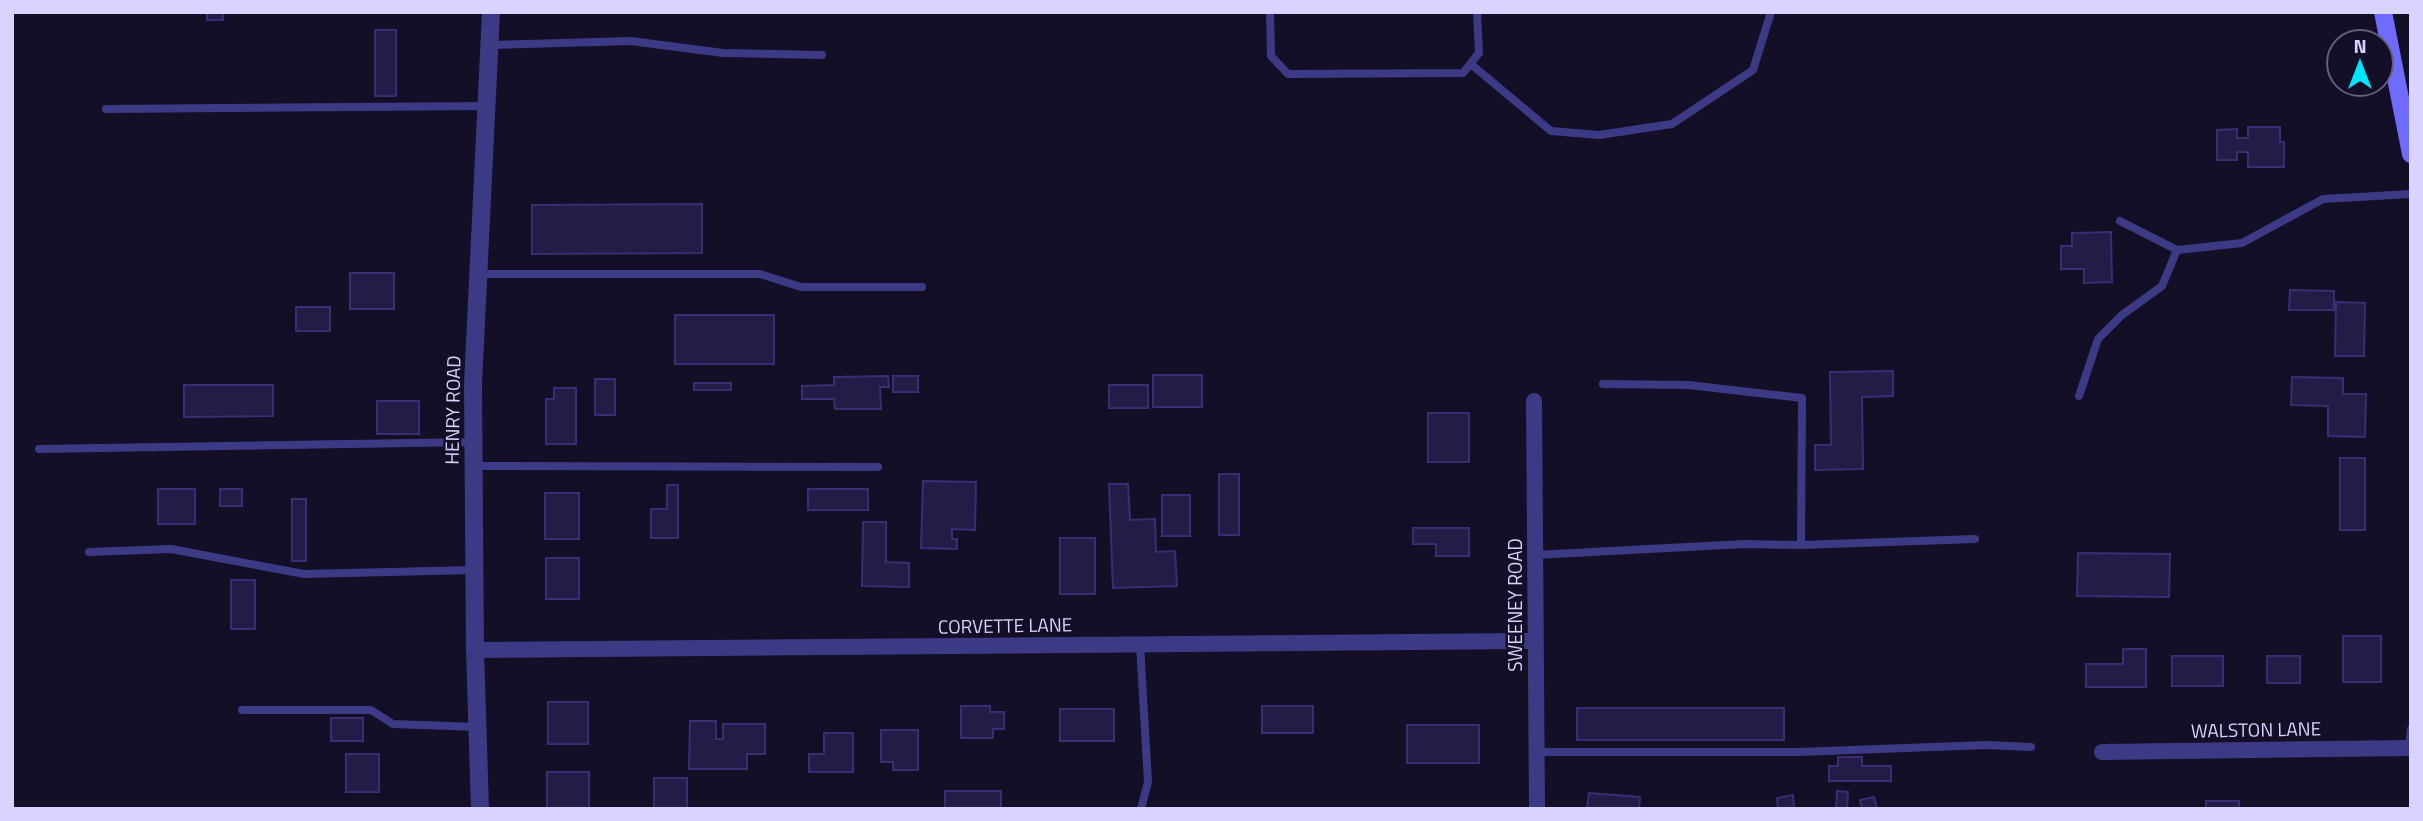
<svg xmlns="http://www.w3.org/2000/svg" width="2423" height="821" viewBox="0 0 2423 821" font-family="'Titillium Web',sans-serif">
	<rect width="100%" height="100%" fill="#130f26"/>
	<path fill="#241b47" stroke="#3b2d73" stroke-width="2" d="M207,12H223V20H207Z
		M375,30H396V96H375Z
		M2248,127H2280V142H2284V167H2248V152H2237V160H2217V130L2237,129V138H2248Z
		M702,204V253L532,254V205Z
		M2111,232L2112,282L2084,283V269H2061V246H2072V233Z
		M350,273H394V309H350Z
		M2290,290L2334,291V310H2289Z
		M2336,302L2365,303L2364,356H2335Z
		M296,307H330V331H296Z
		M675,315H774V364H675Z
		M1893,371V396L1862,397L1863,469L1815,470V445H1831L1830,372Z
		M1153,375H1202V407H1153Z
		M888,376L889,387H880L881,409H835L834,399H802V386L834,385V377Z
		M893,376H918V392H893Z
		M2292,377L2343,378V394H2366L2365,437L2328,436V406L2291,405Z
		M595,379H615V415H595Z
		M694,383H731V390H694Z
		M184,385H273V416L184,417Z
		M1109,385H1148V408H1109Z
		M554,388H576V444H546V399H554Z
		M377,401H419V434H377Z
		M1428,413H1469V462H1428Z
		M2340,458H2365V530H2340Z
		M1219,474H1239V535H1219Z
		M923,481L976,482L975,530L952,529V539H957V549L921,548Z
		M1109,484H1128L1130,520L1155,519L1156,552L1175,551L1177,586L1113,588Z
		M667,485H678V538H651V509H667Z
		M158,489H195V524H158Z
		M220,489H242V506H220Z
		M808,489H868V510H808Z
		M545,493H579V539H545Z
		M1162,495H1190V536H1162Z
		M292,499H306V561H292Z
		M863,522H886V562L909,563V587L862,586Z
		M1413,528H1469V556H1436V544H1413Z
		M1060,538H1095V594H1060Z
		M2078,553L2170,554L2169,597L2077,596Z
		M546,558H579V599H546Z
		M231,580H255V629H231Z
		M2343,636H2381V682H2343Z
		M2123,649H2146V687H2086V664H2123Z
		M2172,656H2223V686H2172Z
		M2267,656H2300V683H2267Z
		M548,702H588V744H548Z
		M961,706H990V712H1004V729H993V738H961Z
		M1262,706H1313V733H1262Z
		M1577,708H1784V740H1577Z
		M1060,709H1114V741H1060Z
		M331,718H363V741H331Z
		M690,721H716V739H723V724H765V754H747V769H689Z
		M1407,725H1479V763H1407Z
		M881,730H918V770H893V762H881Z
		M824,733H853V772H809V754H824Z
		M346,754H379V792H346Z
		M1838,757H1862V766H1891V781H1829V766H1838Z
		M547,772H589V809H547Z
		M654,778H687V809H654Z
		M945,791H1001V809H945Z
		M1837,791L1848,792L1847,809H1836Z
		M1589,793L1640,797L1639,809H1587Z
		M1793,795L1794,809H1778L1777,798Z
		M1874,797L1877,809H1862L1860,800Z
		M2206,801H2239V809H2206Z"/>
	<g fill="none" stroke-linecap="round" stroke-linejoin="round">
		<path stroke="#3d3a85" stroke-width="8" d="M1270,12L1271,56L1288,74L1463,73L1479,53L1477,12
			M489,45L631,41L723,53L822,55
			M1472,65L1551,131L1599,135L1672,124L1753,70L1771,12
			M106,109L486,106
			M2120,221L2177,250L2242,243L2323,199L2411,194
			M478,274H760L801,287H922
			M2079,396L2098,339L2122,315L2162,286L2177,250
			M39,449L472,442
			M472,466L878,467
			M1801,545L1975,539
			M89,552L171,549L304,574L474,570
			M1535,555L1744,544L1801,545L1802,398L1688,385L1603,384
			M1140,645L1148,782L1141,809
			M242,710H371L393,724L478,727
			M2409,748L2411,729
			M1536,752H1798L1987,745L2031,747"/>
		<path stroke="#3d3a85" stroke-width="16" d="M1534,401L1537,809
			M475,650L1536,641
			M2102,752L2411,748"/>
		<path stroke="#3d3a85" stroke-width="18" d="M480,809L475,650L473,384L491,12"/>
		<path stroke="#6f6bff" stroke-width="18" d="M2383,12L2411,154"/>
	</g>
	<g text-anchor="middle" dominant-baseline="central" stroke-width="5" stroke-linejoin="round" paint-order="stroke">
		<g font-size="19" fill="#d9d4ff" stroke="#130f26">
			<text transform="translate(452 410) rotate(-89)">HENRY ROAD</text>
			<text transform="translate(1514 605) rotate(-90)">SWEENEY ROAD</text>
			<text transform="translate(1005 625) rotate(-1)">CORVETTE LANE</text>
			<text transform="translate(2256 729) rotate(-1)">WALSTON LANE</text>
		</g>
	</g>
	<rect width="2423" height="821" fill="none" stroke="#d9d4ff" stroke-width="28"/>
	<g transform="translate(2360 63)"><circle r="33" fill="#130f26" stroke="#625e7d" stroke-width="2"/>
	<path d="M0-5L12 26L0 18L-12 26Z" fill="#00e5ff"/>
	<text y="-10" font-size="19" font-weight="bold" text-anchor="middle" fill="#d9d4ff">N</text>
	</g>
</svg>
